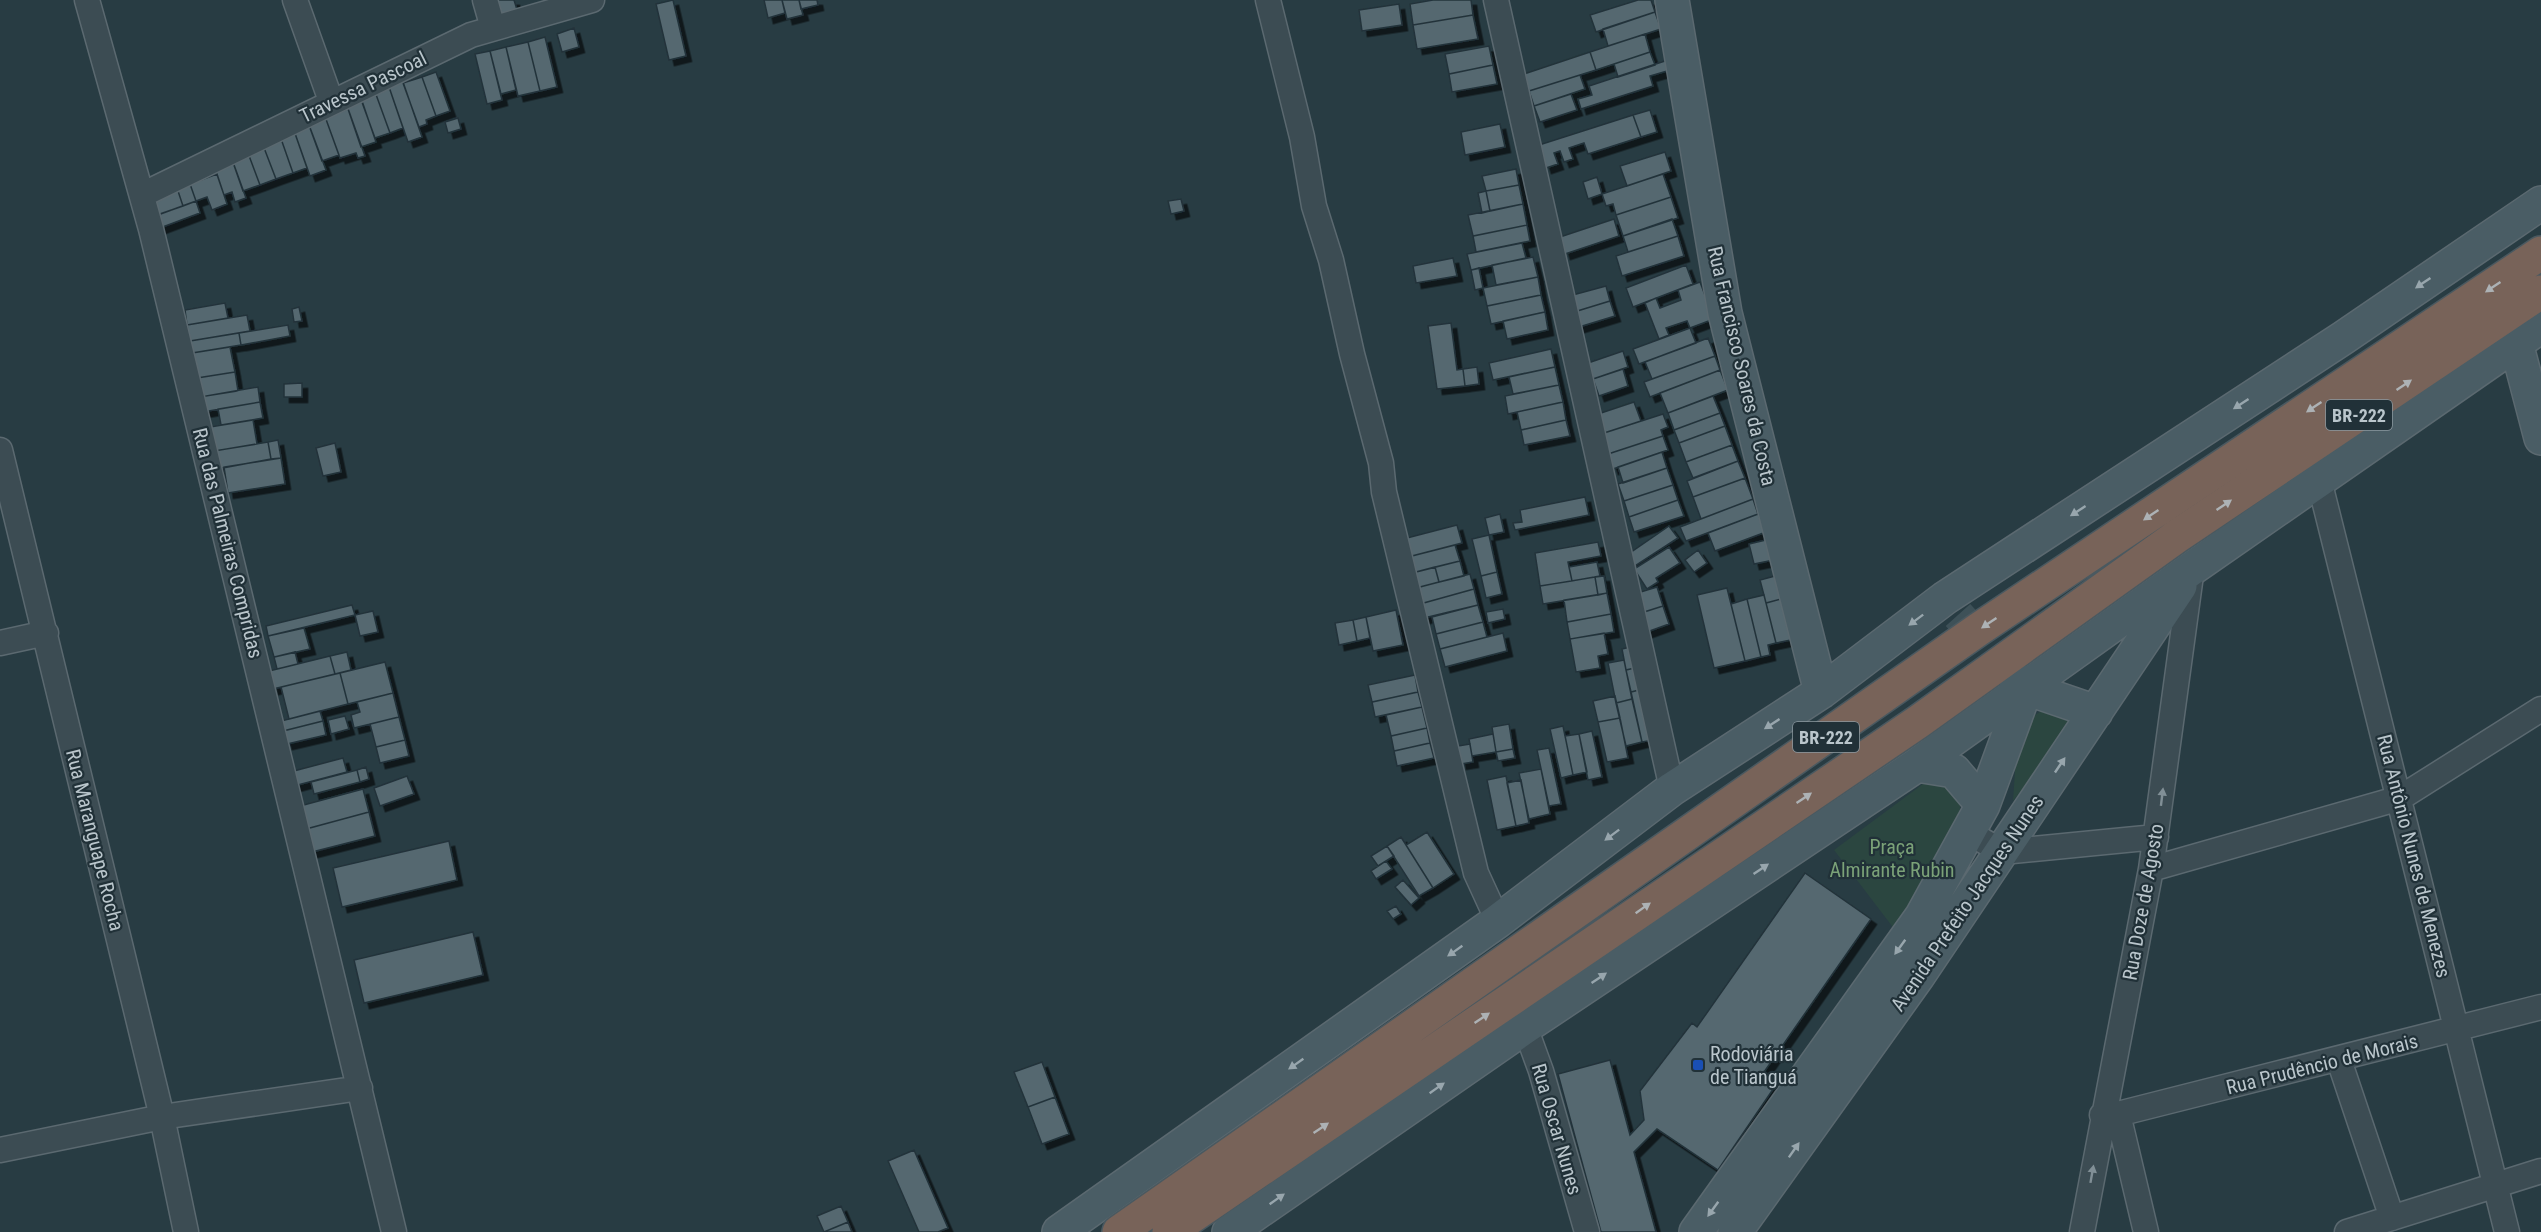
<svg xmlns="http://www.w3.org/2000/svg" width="2541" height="1232" viewBox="0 0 2541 1232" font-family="'Roboto Condensed',sans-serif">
	<defs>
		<filter id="shadow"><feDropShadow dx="5.5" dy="5.5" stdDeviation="0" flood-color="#0009"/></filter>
	</defs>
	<rect width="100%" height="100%" fill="#283c43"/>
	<path fill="#2b4640" d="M2051,705L2084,714L2013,801L2018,726Z
		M1931,778L1960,796V825L1895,930L1834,850Z"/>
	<path fill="#546870" stroke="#23333a" stroke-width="1.5" filter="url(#shadow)" d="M493,0H514L519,16L499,22Z
		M673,0L686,56L669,60L656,4Z
		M764,0H782L785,13L768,18Z
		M782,0H799L803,15L787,19Z
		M799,0H817L818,5L801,9Z
		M1433,0H1471L1473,15L1413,25L1410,4Z
		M1638,0H1651L1655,12L1596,32L1590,15Z
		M1399,4L1402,25L1362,31L1359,10Z
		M1655,12L1661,29L1608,46L1603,29Z
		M1473,15L1478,39L1417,49L1413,25Z
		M574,28L579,47L562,52L557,34Z
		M1645,34L1650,52L1596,70L1590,52Z
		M545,37L557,87L540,91L528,42Z
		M528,42L540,91L518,96L506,47Z
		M1489,46L1493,65L1449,74L1445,54Z
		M506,47L516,90L501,94L490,51Z
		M490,51L502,100L487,104L475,54Z
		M1590,52L1596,70L1529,91L1524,74Z
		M1650,52L1655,65L1618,77L1614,64Z
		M1671,59L1674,69L1650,76L1653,86L1581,109L1578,99L1592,95L1589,86Z
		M1493,65L1497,84L1452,92L1449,74Z
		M436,72L450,111L436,116L422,77Z
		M1580,75L1585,89L1534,106L1529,91Z
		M422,77L436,116L426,120L427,124L419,127L403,83Z
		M402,79L422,137L408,142L388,84Z
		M388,84L403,128L390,133L374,89Z
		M374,89L390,133L375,138L359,94Z
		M1571,94L1577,110L1540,122L1534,106Z
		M361,98L376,142L361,147L346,103Z
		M346,103L365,156L358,158L356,153L340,158L323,111Z
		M1650,110L1657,132L1641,137L1633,115Z
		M323,111L339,155L322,161L306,117Z
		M1633,115L1641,137L1588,154L1584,143L1569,148L1573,159L1564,162L1560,151L1554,153L1558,164L1546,168L1539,145Z
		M306,117L326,170L310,176L291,122Z
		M458,118L461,129L448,133L445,122Z
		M291,122L307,168L293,173L279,133Z
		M1500,124L1505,147L1465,155L1461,132Z
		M279,133L293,173L276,179L261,140Z
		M261,140L276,179L260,185L245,145Z
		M245,145L260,185L243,191L229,151Z
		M229,151L246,198L235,202L232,192L224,195L211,157Z
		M1665,152L1671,171L1627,186L1620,166Z
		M1516,169L1519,185L1486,191L1482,176Z
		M217,174L227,204L212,210L207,197L196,201L190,184Z
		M1663,174L1671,197L1616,215L1613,204L1606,206L1602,194Z
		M1597,177L1602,194L1588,199L1583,182Z
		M190,184L196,201L183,206L177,188Z
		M1519,185L1523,204L1490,211L1486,191Z
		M177,188L183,206L154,216L148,199Z
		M1486,191L1490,211L1482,213L1478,193Z
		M1671,197L1678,218L1623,236L1616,215Z
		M1181,199L1184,211L1171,214L1168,201Z
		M196,201L200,213L152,231L147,219Z
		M1523,204L1527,225L1473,236L1468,215Z
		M1614,219L1619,236L1565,254L1560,237Z
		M1672,219L1678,236L1628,252L1623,236Z
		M1527,225L1530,241L1476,252L1473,236Z
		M1678,236L1684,256L1622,276L1616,256Z
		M1522,243L1526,258L1471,270L1467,254Z
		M1533,257L1538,277L1496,285L1492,265Z
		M1453,258L1457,276L1416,283L1413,266Z
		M1686,265L1693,284L1633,307L1626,288Z
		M1479,268L1483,288L1475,290L1471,270Z
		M1538,277L1541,295L1487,306L1483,288Z
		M1700,282L1714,319L1690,328L1687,321L1666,328L1669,335L1659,339L1645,303L1656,298L1660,308L1681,300L1678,290Z
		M1606,286L1610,301L1574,312L1569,296Z
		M1541,295L1545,312L1491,324L1487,306Z
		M1610,301L1615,316L1579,327L1574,312Z
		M225,303L228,318L187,325L185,310Z
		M299,307L302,321L294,322L292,309Z
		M1545,312L1548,330L1507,339L1503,321Z
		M247,315L250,331L190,341L187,325Z
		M1451,323L1457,370L1463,369L1465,386L1437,389L1428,326Z
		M288,325L290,336L241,345L239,333Z
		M1690,328L1696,343L1639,364L1633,349Z
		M239,333L241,345L192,353L190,341Z
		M1708,338L1715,356L1652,379L1645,362Z
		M230,347L235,372L197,378L192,353Z
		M1551,349L1555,367L1493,380L1489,363Z
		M1623,351L1628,367L1593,379L1588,363Z
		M1715,356L1720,370L1650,397L1644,382Z
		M1477,367L1479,384L1465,386L1463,369Z
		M1555,367L1559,385L1513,394L1509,377Z
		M1623,369L1628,386L1599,396L1593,379Z
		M1720,370L1728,390L1668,413L1660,393Z
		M235,372L238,391L200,397L197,378Z
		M302,383V397H284V384Z
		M1559,385L1563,402L1508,414L1505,396Z
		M258,387L260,402L203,412L200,397Z
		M1713,396L1720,413L1674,430L1668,413Z
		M260,402L263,418L221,425L218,409Z
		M1563,402L1566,420L1521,430L1517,412Z
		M1634,402L1641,421L1601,434L1595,415Z
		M1720,413L1725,426L1679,443L1674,430Z
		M1663,414L1668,427L1661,430L1663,436L1608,454L1601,434Z
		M253,420L257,444L214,451L210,427Z
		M1566,420L1570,436L1524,445L1521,430Z
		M1725,426L1732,445L1686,462L1679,443Z
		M1663,436L1668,450L1613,469L1608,454Z
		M278,440L281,458L271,459L268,442Z
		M268,442L271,459L217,469L214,451Z
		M335,443L341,472L323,476L316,448Z
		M1732,445L1738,461L1693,478L1686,462Z
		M1662,452L1667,468L1623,483L1618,467Z
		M281,458L285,484L228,493L224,467Z
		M1738,461L1745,478L1693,497L1687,481Z
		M1667,468L1673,485L1624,501L1618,484Z
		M1745,478L1753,499L1701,519L1693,497Z
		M1673,485L1678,500L1629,517L1624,501Z
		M1585,497L1589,515L1515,530L1513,523L1522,522L1520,510Z
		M1753,499L1758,514L1686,541L1680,527Z
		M1678,500L1684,516L1634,532L1629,517Z
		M1500,514L1504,532L1489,535L1485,518Z
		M1758,514L1766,532L1715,551L1708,533Z
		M1457,525L1462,543L1408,557L1403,539Z
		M1669,526L1678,538L1635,566L1627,555Z
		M1489,535L1497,572L1481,576L1472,539Z
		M1770,539L1774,560L1754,564L1749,544Z
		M1598,542L1601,556L1568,562L1572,581L1540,586L1535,553Z
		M1455,545L1460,561L1412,573L1408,557Z
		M1669,547L1680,563L1656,578L1658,582L1647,589L1634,569Z
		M1698,550L1707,563L1694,572L1685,560Z
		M1460,561L1464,576L1439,582L1435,567Z
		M1597,562L1600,576L1572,581L1569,567Z
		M1435,567L1439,582L1416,588L1412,573Z
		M1497,572L1502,594L1486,598L1481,576Z
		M1470,574L1474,589L1420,604L1416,588Z
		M1604,576L1607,593L1598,595L1595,577Z
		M1775,576L1781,599L1766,603L1760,580Z
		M1595,577L1598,595L1543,604L1540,586Z
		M1657,587L1663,606L1641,613L1634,594Z
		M1727,588L1745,661L1714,668L1697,595Z
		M1474,589L1478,605L1424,618L1420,604Z
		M1607,593L1611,614L1567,622L1564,600Z
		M1764,595L1776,643L1768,645L1770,655L1761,657L1747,599Z
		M1747,599L1761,657L1745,661L1731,604Z
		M1781,599L1791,640L1776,643L1766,603Z
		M352,605L355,615L268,636L266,626Z
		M1478,605L1483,622L1436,634L1432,617Z
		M1663,606L1669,624L1647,632L1641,613Z
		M1503,609L1505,619L1488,623L1486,612Z
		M1396,610L1403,645L1373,651L1366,617Z
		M373,611L378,632L360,636L355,615Z
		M1611,614L1614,632L1570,639L1567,622Z
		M1366,617L1370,638L1357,641L1353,620Z
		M1353,620L1357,641L1339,645L1335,623Z
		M1483,622L1487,637L1440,649L1436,634Z
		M304,628L310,649L274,657L268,636Z
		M1503,633L1507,651L1445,667L1440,649Z
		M1604,633L1608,654L1598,656L1600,668L1576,672L1570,639Z
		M1634,646L1639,667L1626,670L1622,649Z
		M295,652L298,664L277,669L274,657Z
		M347,652L351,670L335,674L330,656Z
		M330,656L335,674L273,689L269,671Z
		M1624,660L1632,699L1616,703L1608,663Z
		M385,662L393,693L348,704L340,673Z
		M1639,667L1643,689L1631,692L1626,670Z
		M340,673L348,704L289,719L281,687Z
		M1415,675L1418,692L1372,702L1368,685Z
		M1643,689L1654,740L1642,742L1631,692Z
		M1418,692L1422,707L1375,717L1372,702Z
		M393,693L399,717L354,728L351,715L360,712L357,702Z
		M1615,696L1620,718L1598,722L1593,701Z
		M1632,699L1642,742L1626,746L1616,703Z
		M1422,707L1427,728L1391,736L1386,715Z
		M320,711L323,721L283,731L281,721Z
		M345,716L349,729L331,734L328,720Z
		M399,717L405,740L376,747L370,724Z
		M1620,718L1628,758L1607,762L1598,722Z
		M323,721L326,735L287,744L283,731Z
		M1509,724L1513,749L1496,752L1492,727Z
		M1563,726L1573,775L1561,778L1550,729Z
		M1427,728L1430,743L1394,751L1391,736Z
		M1592,731L1602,777L1588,780L1579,734Z
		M1493,734L1496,752L1472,756L1469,739Z
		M1579,734L1587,772L1573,775L1565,736Z
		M405,740L409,756L380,763L376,747Z
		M1430,743L1434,758L1397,766L1394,751Z
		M1470,744L1473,762L1461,764L1458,746Z
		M1549,748L1561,804L1549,806L1537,750Z
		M1513,749L1515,758L1498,761L1496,752Z
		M343,758L347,772L294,786L290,772Z
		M366,767L369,779L360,782L357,770Z
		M1541,769L1550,814L1529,819L1519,773Z
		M357,770L360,782L314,794L311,782Z
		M407,776L414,794L380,806L374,788Z
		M1506,776L1516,826L1497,830L1487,780Z
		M1521,780L1529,823L1516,826L1507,783Z
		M363,789L369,812L306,829L300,806Z
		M369,812L375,836L312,852L306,829Z
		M1427,832L1454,874L1433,888L1406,845Z
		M1401,837L1433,888L1419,896L1387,846Z
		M449,841L457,880L342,907L333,868Z
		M1387,846L1394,856L1378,866L1371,856Z
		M1386,861L1392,869L1376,879L1371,871Z
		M1805,873L1871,919L1764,1072L1778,1082L1718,1170L1657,1129L1634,1152L1656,1232H1601L1558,1074L1610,1060L1630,1135L1644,1120L1640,1091L1692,1023L1697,1027Z
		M1403,880L1419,898L1411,905L1395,887Z
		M1396,906L1401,914L1393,919L1387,911Z
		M473,932L483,975L364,1003L354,960Z
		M1042,1062L1055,1097L1028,1107L1014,1072Z
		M1055,1097L1069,1134L1042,1144L1028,1107Z
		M914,1150L948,1228L938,1232H919L888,1161Z
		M841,1206L848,1222L824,1232L817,1216Z
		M848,1222L852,1232H824Z"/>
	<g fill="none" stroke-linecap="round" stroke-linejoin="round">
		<path stroke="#3e5158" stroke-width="33" stroke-dasharray="33 16" stroke-linecap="butt" d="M1958,615L2013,676"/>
		<defs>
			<path id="street" d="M87,0L151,229L394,1232
				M295,0L331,101
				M485,0L493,28
				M1268,0L1302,137L1314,206L1331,260L1352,354L1381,463L1384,492L1476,873L1498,921
				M1496,0L1672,789
				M142,195L471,35L592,0
				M0,450L162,1117L186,1232
				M2319,480L2507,1232
				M0,643L46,633
				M1968,832L2002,852L2156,837
				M2151,869L2400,798L2541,709
				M1525,1027L1541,1071L1587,1232
				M2339,1060L2392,1218
				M2118,1114L2146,1232
				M2102,1115L2118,1114L2541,1007
				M0,1150L162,1117L360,1088
				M2082,1232L2151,869L2191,575
				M2347,1232L2541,1171"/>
			<path id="secondary" d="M1672,0L1725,313L1821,692
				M2516,343L2541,438
				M2015,678L2026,688L2096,712
				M1917,765L1954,771L1983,805
				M1059,1232L1498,921L1672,789L1821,692L1945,598L2343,338L2541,203
				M1229,1232L1525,1027L1917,765L2191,569L2541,326
				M1696,1232L1922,916L1983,805L2026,688
				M1735,1232L1918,976L2180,586"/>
			<path id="highway" d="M1119,1232L1979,629L2541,253
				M1169,1232L1918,722L2176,537L2541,292"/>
		</defs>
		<use href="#street" stroke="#5b6970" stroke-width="27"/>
		<use href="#secondary" stroke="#5b6970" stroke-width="36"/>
		<use href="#highway" stroke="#4a5960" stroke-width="36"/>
		<use href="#street" stroke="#3c4c53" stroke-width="24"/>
		<use href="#secondary" stroke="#4a5d65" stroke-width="33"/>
		<use href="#highway" stroke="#786359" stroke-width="33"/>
	</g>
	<defs><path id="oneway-solid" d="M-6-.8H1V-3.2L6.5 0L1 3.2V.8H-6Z" transform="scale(1.5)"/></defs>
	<g fill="#98a6ad">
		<use href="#oneway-solid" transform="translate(2423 283) rotate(146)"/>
		<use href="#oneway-solid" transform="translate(2241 404) rotate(147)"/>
		<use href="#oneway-solid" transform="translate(2078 511) rotate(147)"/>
		<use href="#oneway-solid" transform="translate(1916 620) rotate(143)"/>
		<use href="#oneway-solid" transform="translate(1772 724) rotate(147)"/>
		<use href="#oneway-solid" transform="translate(2060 765) rotate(-56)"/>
		<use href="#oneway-solid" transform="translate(1612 835) rotate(143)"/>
		<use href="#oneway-solid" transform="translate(1761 869) rotate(-34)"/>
		<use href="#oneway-solid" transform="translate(1900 947) rotate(126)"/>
		<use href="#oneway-solid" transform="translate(1455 951) rotate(145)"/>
		<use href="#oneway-solid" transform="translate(1599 978) rotate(-34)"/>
		<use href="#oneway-solid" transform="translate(1296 1064) rotate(145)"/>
		<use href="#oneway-solid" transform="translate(1437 1088) rotate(-35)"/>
		<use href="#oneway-solid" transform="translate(1794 1150) rotate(-55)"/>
		<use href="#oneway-solid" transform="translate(1277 1199) rotate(-35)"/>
		<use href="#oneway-solid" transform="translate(1713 1209) rotate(126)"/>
	</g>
	<g fill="#adb2b5">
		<use href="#oneway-solid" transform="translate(2493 287) rotate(146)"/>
		<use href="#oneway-solid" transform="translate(2404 385) rotate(-34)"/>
		<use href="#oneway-solid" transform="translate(2314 407) rotate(146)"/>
		<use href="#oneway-solid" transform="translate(2224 505) rotate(-34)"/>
		<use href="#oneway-solid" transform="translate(2151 515) rotate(146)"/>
		<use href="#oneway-solid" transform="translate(1989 623) rotate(146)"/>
		<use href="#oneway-solid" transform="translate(1804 798) rotate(-34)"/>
		<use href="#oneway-solid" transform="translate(1643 908) rotate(-35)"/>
		<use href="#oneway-solid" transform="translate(1482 1018) rotate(-34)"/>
		<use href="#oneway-solid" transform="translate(1321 1128) rotate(-34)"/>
	</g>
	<g fill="#818f96">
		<use href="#oneway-solid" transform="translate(2162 797) rotate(-83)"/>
		<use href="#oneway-solid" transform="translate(2092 1174) rotate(-80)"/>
	</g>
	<rect fill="#1a4fb4" stroke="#213138" stroke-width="2" x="1692" y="1059" width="12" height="12" rx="3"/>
	<g text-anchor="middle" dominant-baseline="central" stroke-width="4.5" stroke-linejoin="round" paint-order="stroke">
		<g fill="#213138" stroke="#8c99a0" stroke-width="1.5">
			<rect x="2326" y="400" width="66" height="30" rx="4.5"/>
			<rect x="1793" y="722" width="66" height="30" rx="4.5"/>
		</g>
		<g font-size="18" font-weight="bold" fill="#bac6cc">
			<text x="2359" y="415">BR-222</text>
			<text x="1826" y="737">BR-222</text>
		</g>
		<g font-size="20" fill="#bac6cc" stroke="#213138">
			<text transform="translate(363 87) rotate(-26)">Travessa Pascoal</text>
			<text transform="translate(1742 366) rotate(77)">Rua Francisco Soares da Costa</text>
			<text transform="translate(228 543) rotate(76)">Rua das Palmeiras Compridas</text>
			<text transform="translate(95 840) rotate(76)">Rua Maranguape Rocha</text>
			<text transform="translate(2414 856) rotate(76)">Rua Antônio Nunes de Menezes</text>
			<text transform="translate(2143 902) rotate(-80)">Rua Doze de Agosto</text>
			<text transform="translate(1967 903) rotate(-56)">Avenida Prefeito Jacques Nunes</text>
			<text transform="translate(2322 1064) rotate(-14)">Rua Prudêncio de Morais</text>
			<text transform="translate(1557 1129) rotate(74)">Rua Oscar Nunes</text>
		</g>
		<g font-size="20" fill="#7ba278" stroke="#213138">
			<text x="1892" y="847">Praça<tspan x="1892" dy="23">Almirante Rubin</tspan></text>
		</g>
		<g font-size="20" fill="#bac6cc" stroke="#213138" text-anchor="start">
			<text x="1710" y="1054">Rodoviária<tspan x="1710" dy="23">de Tianguá</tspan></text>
		</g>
	</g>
</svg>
